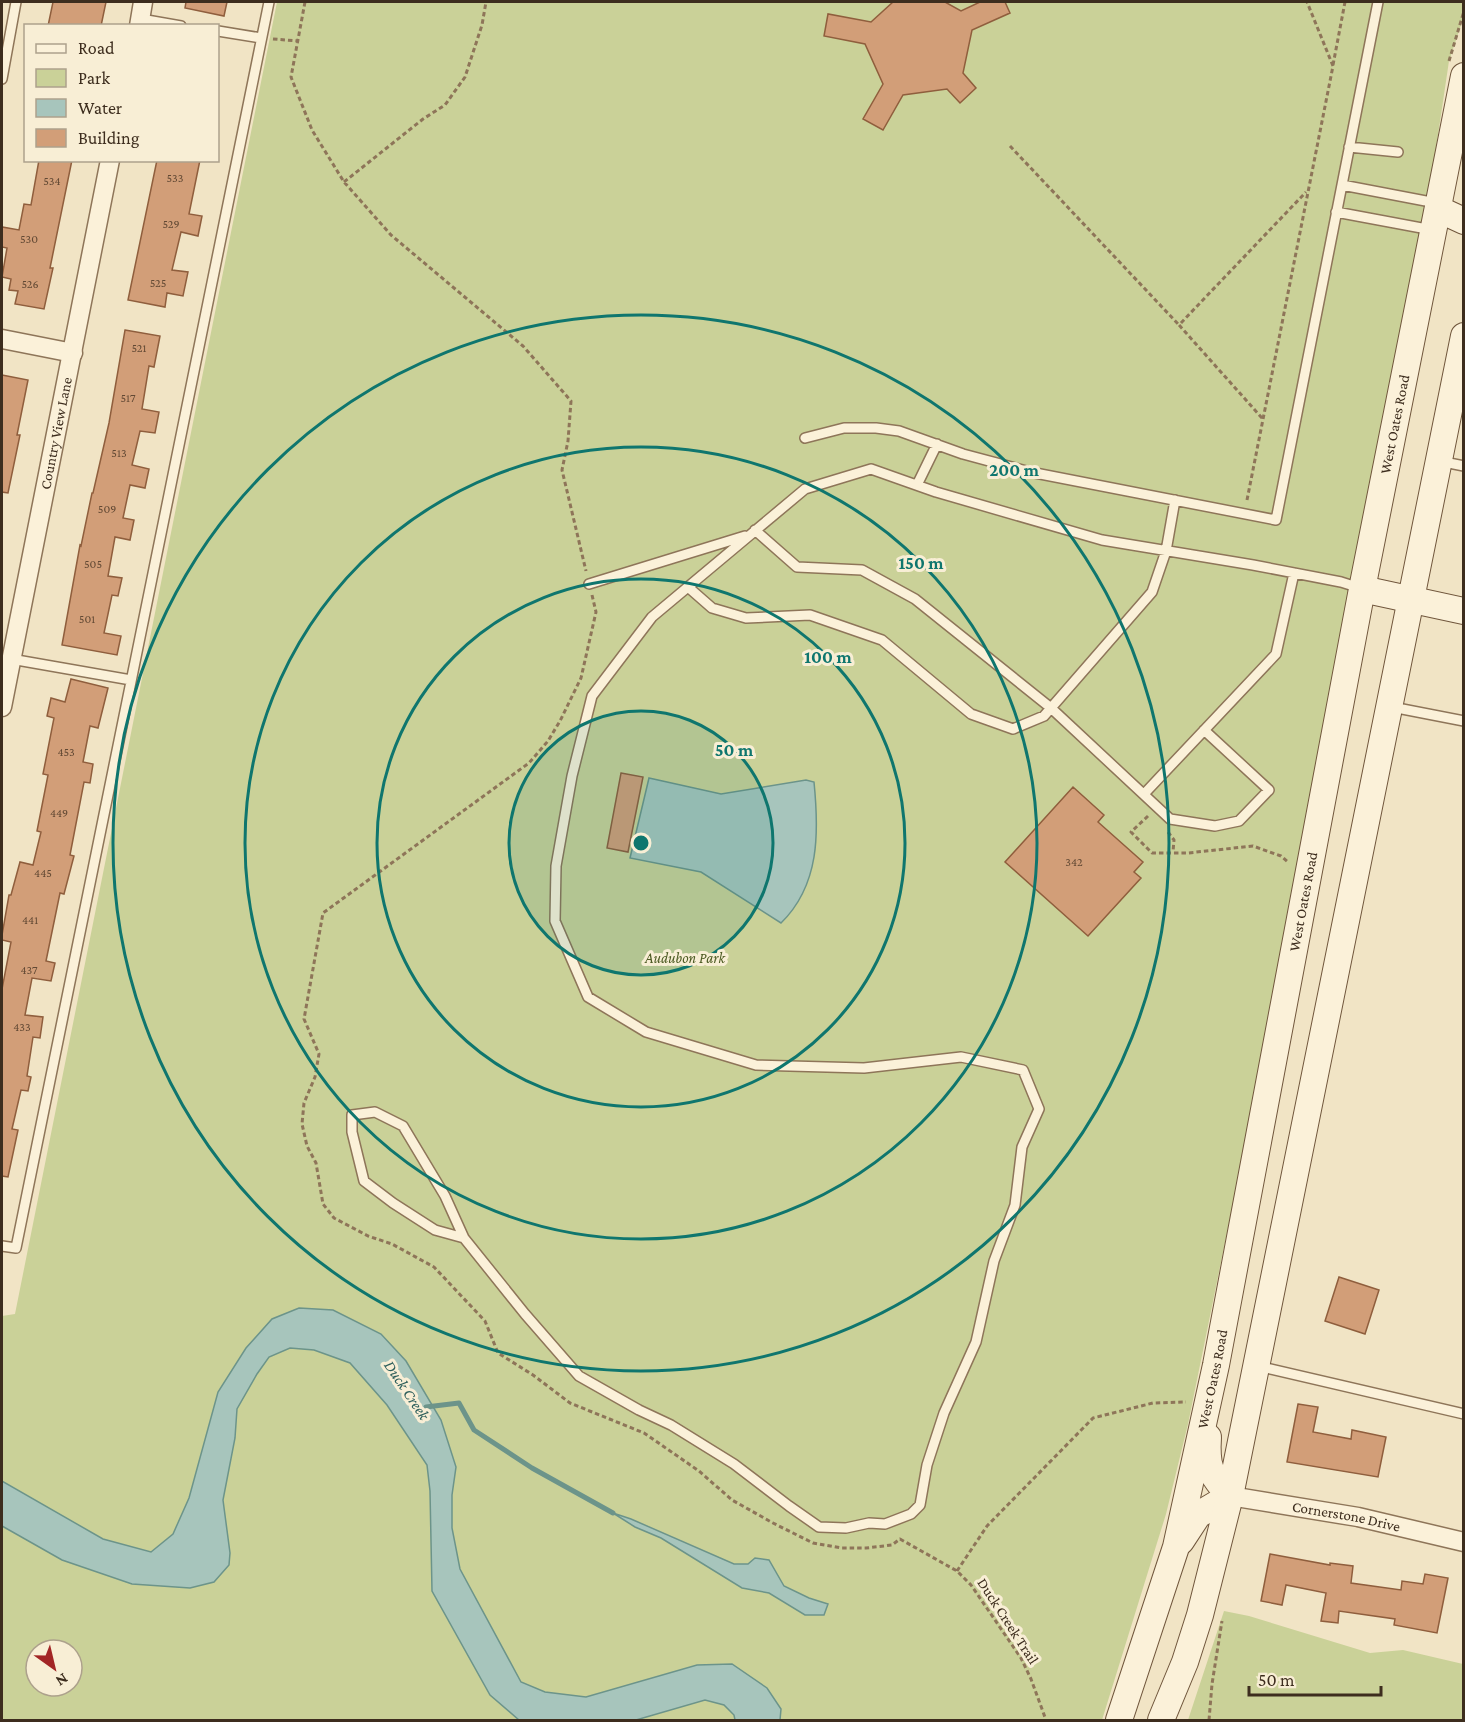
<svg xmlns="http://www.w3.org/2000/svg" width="1465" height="1722" viewBox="0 0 1465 1722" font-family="'Crimson Pro',serif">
	<rect width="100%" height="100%" fill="#f1e4c5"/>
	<path fill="#cad198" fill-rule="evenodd" d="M277,2H1463V19L1449,61L1421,249L1243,1154L1188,1424L1166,1514L1102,1720H2V1316L15,1314ZM36,1650H72V1686H36Z
		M1224,1611L1249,1616L1370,1653L1403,1650L1463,1664V1720H1188Z"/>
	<path fill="#a7c5bc" stroke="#6c948a" stroke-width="1.5" d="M649,778L721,794L806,780L814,782C819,832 820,885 781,923L701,872L630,858Z
		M299,1308L333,1310L381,1334L406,1361L441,1420L456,1467L452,1495V1528L460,1569L521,1682L545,1692L586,1697L697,1665L732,1664L767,1688L781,1709L780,1720H735L734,1715L724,1705L705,1700L636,1720H519L490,1695L432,1591L430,1491L427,1465L387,1405L350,1363L314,1350L290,1348L269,1357L257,1374L237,1409L235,1438L223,1500L230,1553L229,1565L214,1582L190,1588L132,1584L62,1560L2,1526V1481L103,1539L151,1552L173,1534L189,1498L218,1392L246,1348L272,1319Z
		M613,1513L631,1519L734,1564H748L755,1558L769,1560L784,1586L809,1598L828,1604L824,1615H805L769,1593L742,1588L661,1538L635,1527Z"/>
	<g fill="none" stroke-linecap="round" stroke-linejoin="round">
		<path stroke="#6c948a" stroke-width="5" d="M426,1407L459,1403L474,1430L532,1468L613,1513"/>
	</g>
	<path fill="#d29e78" stroke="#8f5e3d" stroke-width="1.5" d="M53,2H106L101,26H48Z
		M186,2H227L224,16L185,8Z
		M893,2H945L961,11L980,2H1005L1010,13L972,30L963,73L976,88L960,103L947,89L903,95L883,130L863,119L883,84L865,44L824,36L828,14L871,22Z
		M39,160H72L50,268H53L44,309L15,304L18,291L9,290L11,279L2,277L7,248L2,247V227L19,230L24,204L31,205Z
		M157,160H200L189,214L202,216L198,236L181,232L172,270L188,272L183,296L167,293L165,307L128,300Z
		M125,330L160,336L154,367L149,366L142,409L159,412L155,433L140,431L132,465L149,469L145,488L130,485L123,518L134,520L130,540L115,537L108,576L122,578L118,596L112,595L104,633L121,636L117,655L62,645L80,545L81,546L92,493H93L109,423Z
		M2,375L28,380L17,435H20L8,493L2,492Z
		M71,679L108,688L98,728L90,726L83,762L93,764L90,783L84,782L70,855L74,856L64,894L60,893L46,961L55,963L51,981L32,978L25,1015L43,1017L40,1038L33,1037L27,1076L31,1077L28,1091L21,1090L12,1129L18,1130L8,1177L2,1176V989L11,942L2,940V935L9,895H11L20,862L33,865L41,832L37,831L48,775L43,774L54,718L47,716L51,698L65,702Z
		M621,773L643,777L628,852L607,848Z
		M1073,787L1104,815L1098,822L1143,862L1134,872L1141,878L1088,936L1005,862Z
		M1339,1277L1379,1290L1365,1334L1325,1321Z
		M1298,1404L1318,1407L1313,1432L1351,1439L1352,1430L1386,1437L1378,1477L1287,1462Z
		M1270,1554L1330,1565V1563L1353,1566L1351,1583L1401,1590L1402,1581L1423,1584L1425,1574L1448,1578L1437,1633L1394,1625L1395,1619L1339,1611L1338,1623L1321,1621L1326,1593L1286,1585L1282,1605L1261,1601Z"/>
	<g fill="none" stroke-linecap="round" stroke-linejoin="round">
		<defs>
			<path id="lane" d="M141,19L181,26
				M218,31L261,38
				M2,79L16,2
				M1349,147L1398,152
				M1342,185L1431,202L1435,206
				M1336,212L1427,229L1429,225
				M805,438L844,428H876L899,431L963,454L1030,472L1276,520L1378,2
				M1439,461L1464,466
				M917,485L937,444
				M755,530L797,567L862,570L915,599L1051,708L1170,819L1215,826L1239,821L1269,790L1204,730
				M589,584L745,536
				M688,587L712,608L746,618L810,615L882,640L971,714L1013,729L1044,716L1152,592L1166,551L1175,500
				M11,659L131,680
				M1392,707L1464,721
				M1144,794L1276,654L1294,573
				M464,1238L435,1230L393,1203L364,1181L352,1132V1115L375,1112L403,1126L445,1196L464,1238L525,1314L579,1376L639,1410L671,1425L734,1464L789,1506L819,1527L846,1528L869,1523L885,1524L911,1514L920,1505L927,1465L944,1413L976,1342L994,1261L1015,1205L1022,1147L1039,1109L1023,1070L961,1057L864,1068L756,1065L646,1032L588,997L555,921L556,866L572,776L592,696L652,617L805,489L871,469L936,492L1102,540L1253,565L1341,582L1360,588
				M2,1246L16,1248L269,2
				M1258,1366L1464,1414"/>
			<g id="street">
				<path d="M139,26L143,2"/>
				<path d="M2,339L73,353"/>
				<path id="s1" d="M2,707L110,160"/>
				<path id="s2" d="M1230,1496L1358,1517L1464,1542"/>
			</g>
			<g id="secondary">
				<path d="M1438,209L1464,221"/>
				<path d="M1362,589L1464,611"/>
				<path d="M1208,1437C1206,1468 1210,1473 1230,1496"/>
				<path d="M1181,1541L1198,1515L1230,1496"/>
				<path id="s3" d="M1119,1720L1176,1547L1216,1365L1362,589L1464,76"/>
				<path d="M1161,1720L1185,1662L1200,1615L1230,1496L1464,336"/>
			</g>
		</defs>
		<use href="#lane" stroke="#8e7559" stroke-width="12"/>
		<use href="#street" stroke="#8e7559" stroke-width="21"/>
		<use href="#secondary" stroke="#70563c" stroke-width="28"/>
		<path stroke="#8e7559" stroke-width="3" stroke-dasharray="4.5 3" stroke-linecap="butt" d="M305,2L291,77L312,130L344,182L391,235L523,346L571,401L568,441L562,470L586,571
			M273,39L298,41
			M1449,61L1464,11
			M1333,65L1345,2
			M1010,146L1179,325
			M344,182L423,119L445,105L465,77L482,25L486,2
			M1262,418L1179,325L1306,192
			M1247,500L1333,66L1307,2
			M592,595L596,612L581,678L560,721L548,741L529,763L323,913L304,1019L319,1054L315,1077L304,1103L302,1124L307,1146L316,1163L323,1204L334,1218L368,1236L392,1244L434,1267L485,1321L498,1353L533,1375L570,1403L644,1433L699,1471L732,1500L773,1523L813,1543L842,1548H866L892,1545L900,1539L957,1571L971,1585L1021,1658L1031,1679L1046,1720
			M1148,816L1131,832L1152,853H1188L1253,846L1281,856L1289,863
			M1168,832L1174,840L1173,852
			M957,1571L987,1526L1093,1418L1153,1403L1186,1402
			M1209,1720L1212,1684L1222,1621"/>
		<use href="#lane" stroke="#fbf1d9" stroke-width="9"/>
		<use href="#street" stroke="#fbf1d9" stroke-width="18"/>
		<use href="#secondary" stroke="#fbf1d9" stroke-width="26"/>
	</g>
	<circle cx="641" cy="843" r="132" fill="#0f766e" fill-opacity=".12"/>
	<g fill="none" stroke="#0f766e" stroke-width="3">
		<circle cx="641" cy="843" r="132"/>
		<circle cx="641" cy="843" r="264"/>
		<circle cx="641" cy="843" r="396"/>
		<circle cx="641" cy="843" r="528"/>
	</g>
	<g text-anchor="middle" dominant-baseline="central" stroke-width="6" stroke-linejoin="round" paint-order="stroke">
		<g font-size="12" fill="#624934">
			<text x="175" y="178">533</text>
			<text x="52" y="181">534</text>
			<text x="171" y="224">529</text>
			<text x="29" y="239">530</text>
			<text x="158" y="283">525</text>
			<text x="30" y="284">526</text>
			<text x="139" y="348">521</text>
			<text x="128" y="398">517</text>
			<text x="119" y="453">513</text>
			<text x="107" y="509">509</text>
			<text x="93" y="564">505</text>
			<text x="87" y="619">501</text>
			<text x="66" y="752">453</text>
			<text x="59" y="813">449</text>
			<text x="1074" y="862">342</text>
			<text x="43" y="873">445</text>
			<text x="30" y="920">441</text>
			<text x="29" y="970">437</text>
			<text x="22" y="1027">433</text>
		</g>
		<g font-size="15" fill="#3d2d1e" stroke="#f8eed5">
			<text stroke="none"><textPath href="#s3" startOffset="1326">West Oates Road</textPath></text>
			<text stroke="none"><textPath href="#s1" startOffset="279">Country View Lane</textPath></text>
			<text stroke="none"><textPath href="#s3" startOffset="840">West Oates Road</textPath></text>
			<text stroke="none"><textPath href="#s3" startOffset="354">West Oates Road</textPath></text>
			<text stroke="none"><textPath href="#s2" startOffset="118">Cornerstone Drive</textPath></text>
			<text transform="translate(1008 1621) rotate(57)">Duck Creek Trail</text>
		</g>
		<g font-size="15" font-style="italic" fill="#4d5b23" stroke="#f8eed5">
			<text x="685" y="958">Audubon Park</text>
		</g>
		<g font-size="16" font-style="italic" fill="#2c5e5b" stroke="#f8eed5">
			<text transform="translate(407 1390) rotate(56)">Duck Creek</text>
		</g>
	</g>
	<circle cx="641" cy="843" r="9" fill="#0f766e" stroke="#f8eed5" stroke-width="3"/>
	<g font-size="18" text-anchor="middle" font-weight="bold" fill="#0f766e" stroke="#f8eed5" stroke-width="6" stroke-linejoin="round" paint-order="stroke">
		<text x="1014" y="476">200 m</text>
		<text x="921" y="569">150 m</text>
		<text x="828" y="663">100 m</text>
		<text x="734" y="756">50 m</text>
	</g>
	<rect width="1465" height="1722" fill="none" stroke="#3d2d1e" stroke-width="6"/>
	<rect x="24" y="24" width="195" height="138" fill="#f8eed5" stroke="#ada18c" stroke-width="1.5"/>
	<rect x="36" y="44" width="30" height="9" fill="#fbf1d9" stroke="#ada18c" stroke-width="1.5"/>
	<text x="78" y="54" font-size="18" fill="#3d2d1e">Road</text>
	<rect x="36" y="69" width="30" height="18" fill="#cad198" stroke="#ada18c" stroke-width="1.5"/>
	<text x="78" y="84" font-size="18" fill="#3d2d1e">Park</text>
	<rect x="36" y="99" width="30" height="18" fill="#a7c5bc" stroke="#ada18c" stroke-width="1.5"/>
	<text x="78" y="114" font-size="18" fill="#3d2d1e">Water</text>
	<rect x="36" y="129" width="30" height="18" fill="#d29e78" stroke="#ada18c" stroke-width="1.5"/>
	<text x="78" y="144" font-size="18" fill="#3d2d1e">Building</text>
	<g transform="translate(54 1668) rotate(146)"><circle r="28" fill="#f8eed5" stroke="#ada18c" stroke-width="1.5"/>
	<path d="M0-4.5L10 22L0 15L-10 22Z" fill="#a22525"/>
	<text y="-9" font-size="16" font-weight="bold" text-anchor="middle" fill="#3d2d1e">N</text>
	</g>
	<path d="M1249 1686v9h132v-9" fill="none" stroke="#3d2d1e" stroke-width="3"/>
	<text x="1258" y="1686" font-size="18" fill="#3d2d1e" stroke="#f8eed5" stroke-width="4.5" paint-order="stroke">50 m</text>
</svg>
